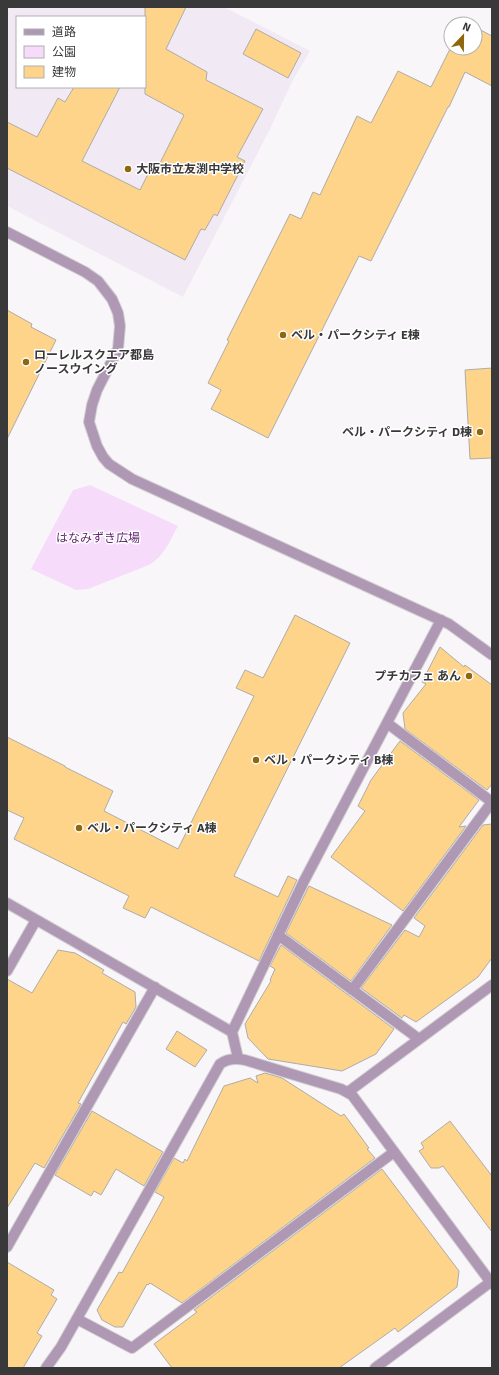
<svg xmlns="http://www.w3.org/2000/svg" width="499" height="1375" viewBox="0 0 499 1375" font-family="Signika,'Noto Sans JP',sans-serif">
	<rect width="100%" height="100%" fill="#f9f6f9"/>
	<path fill="#f1e9f3" fill-rule="evenodd" d="M7,7H224L310,51L293,80L269,131L183,297L7,206ZM17,17H145V87H17Z"/>
	<path fill="#f6dbfb" d="M90,485L178,526C170,540 164,557 149,565L88,589L76,590L31,569L73,490Z"/>
	<path fill="#fed48a" stroke="#aeaca8" d="M145,7H186L166,49L207,72L206,80L263,109L237,157L245,161L217,216L214,214L205,230L201,229L185,260L7,168V122L37,137L58,98L65,102L74,87H120L82,161L140,190L153,164L158,167L184,115L145,94Z
		M475,27L492,36V86L465,72L449,107H448L371,261L359,256L268,438L211,409L221,390L208,383L229,341L227,340L290,214L301,219L313,192L320,195L357,116L371,123L398,71L431,87L451,47L475,48Z
		M256,29L301,53L288,78L243,54Z
		M7,310L32,324L31,327L56,340L7,439Z
		M492,368V458L470,459L465,370Z
		M295,615L350,643L234,876L278,897L288,876L297,880L259,961L151,907L145,918L123,908L129,896L14,839L24,818L7,810V737L65,766V767L113,791L104,811L178,849L254,696L236,688L245,670L263,678Z
		M440,647L464,667L465,665L492,685V784L487,790L405,729L403,713L426,684L422,682Z
		M400,741L479,800L459,827L466,826L403,911L331,857L365,811L358,806L371,780Z
		M492,824V958L478,977L416,1022L404,1015L402,1018L361,988L405,930L419,937L425,926L414,918L483,825Z
		M309,886L392,925L351,981L286,933Z
		M281,945L394,1029L376,1054L342,1071L268,1059L248,1038L245,1024L271,981L270,980L275,969L270,966Z
		M58,950L75,953L104,970L102,973L135,992L136,1007L126,1024L123,1022L78,1103L81,1104L44,1168L35,1163L7,1208V979L32,993Z
		M177,1031L207,1050L195,1067L166,1049Z
		M265,1073L282,1078L341,1116L344,1114L369,1148L367,1149L375,1158L182,1303L150,1283L148,1285L147,1284L123,1327H115L102,1320L97,1310L119,1272L122,1273L157,1210L164,1197L155,1192L174,1158L183,1163L185,1159L187,1161L224,1086L250,1078L258,1083L256,1076Z
		M92,1111L163,1152L144,1186L116,1169L101,1195L94,1191L91,1196L55,1175Z
		M450,1121L492,1176V1232L443,1166L439,1168H431L419,1151L424,1148L421,1143Z
		M382,1169L459,1271L457,1287L398,1332L395,1328L339,1368H172L154,1344L197,1312L194,1310Z
		M7,1262L54,1290L51,1295L57,1299L37,1333L42,1336L23,1368H7Z"/>
	<g fill="none" stroke-linecap="round" stroke-linejoin="round">
		<defs>
			<path id="minor" d="M387,723L492,802
				M7,903L232,1032
				M278,935L419,1039
				M7,971L36,920
				M352,990L492,802
				M238,1058L232,1032L304,881L441,620
				M348,1092L492,985
				M7,1247L155,987
				M77,1319L132,1348L394,1152
				M375,1368L492,1281"/>
			<path id="tertiary" d="M7,232L85,272L98,281L112,299L118,313L120,326L118,349L97,390L92,405L89,422L97,446L103,457L109,464L132,479L449,624L492,655
				M46,1368L61,1347L220,1064C228,1058 236,1058 245,1060L341,1089L352,1095L492,1284"/>
		</defs>
		<use href="#minor" stroke="#d3d0d3" stroke-width="12"/>
		<use href="#tertiary" stroke="#d3d0d3" stroke-width="12"/>
		<use href="#minor" stroke="#af98b3" stroke-width="10"/>
		<use href="#tertiary" stroke="#af98b3" stroke-width="10"/>
	</g>
	<g fill="#8f680d" stroke="#fff" stroke-width="1.5">
		<circle cx="128" cy="169" r="4"/>
		<circle cx="283" cy="335" r="4"/>
		<circle cx="26" cy="362" r="4"/>
		<circle cx="480" cy="432" r="4"/>
		<circle cx="469" cy="676" r="4"/>
		<circle cx="256" cy="760" r="4"/>
		<circle cx="79" cy="828" r="4"/>
	</g>
	<g text-anchor="middle" dominant-baseline="central" stroke-width="3" stroke-linejoin="round" paint-order="stroke">
		<g font-size="12" font-weight="bold" fill="#3a393a" stroke="#fff" text-anchor="start">
			<text x="136" y="169">大阪市立友渕中学校</text>
			<text x="291" y="335">ベル・パークシティ E棟</text>
			<text x="34" y="355">ローレルスクエア都島<tspan x="34" dy="14">ノースウイング</tspan></text>
			<text x="472" y="432" text-anchor="end">ベル・パークシティ D棟</text>
			<text x="461" y="676" text-anchor="end">プチカフェ あん</text>
			<text x="264" y="760">ベル・パークシティ B棟</text>
			<text x="87" y="828">ベル・パークシティ A棟</text>
		</g>
		<g font-size="12" fill="#652771" stroke="#fff">
			<text x="98" y="538">はなみずき広場</text>
		</g>
	</g>
	<rect width="499" height="1375" fill="none" stroke="#3a393a" stroke-width="16"/>
	<rect x="16" y="16" width="130" height="72" fill="#ffffff" stroke="#b0b0b0"/>
	<rect x="24" y="29" width="20" height="6" fill="#af98b3" stroke="#b0b0b0"/>
	<text x="52" y="36" font-size="12" fill="#3a393a">道路</text>
	<rect x="24" y="46" width="20" height="12" fill="#f6dbfb" stroke="#b0b0b0"/>
	<text x="52" y="56" font-size="12" fill="#3a393a">公園</text>
	<rect x="24" y="66" width="20" height="12" fill="#fed48a" stroke="#b0b0b0"/>
	<text x="52" y="76" font-size="12" fill="#3a393a">建物</text>
	<g transform="translate(463 36) rotate(22)"><circle r="19" fill="#ffffff" stroke="#b0b0b0"/>
	<path d="M0-3L7 15L0 10L-7 15Z" fill="#8f680d"/>
	<text y="-6" font-size="11" font-weight="bold" text-anchor="middle" fill="#3a393a">N</text>
	</g>
</svg>
